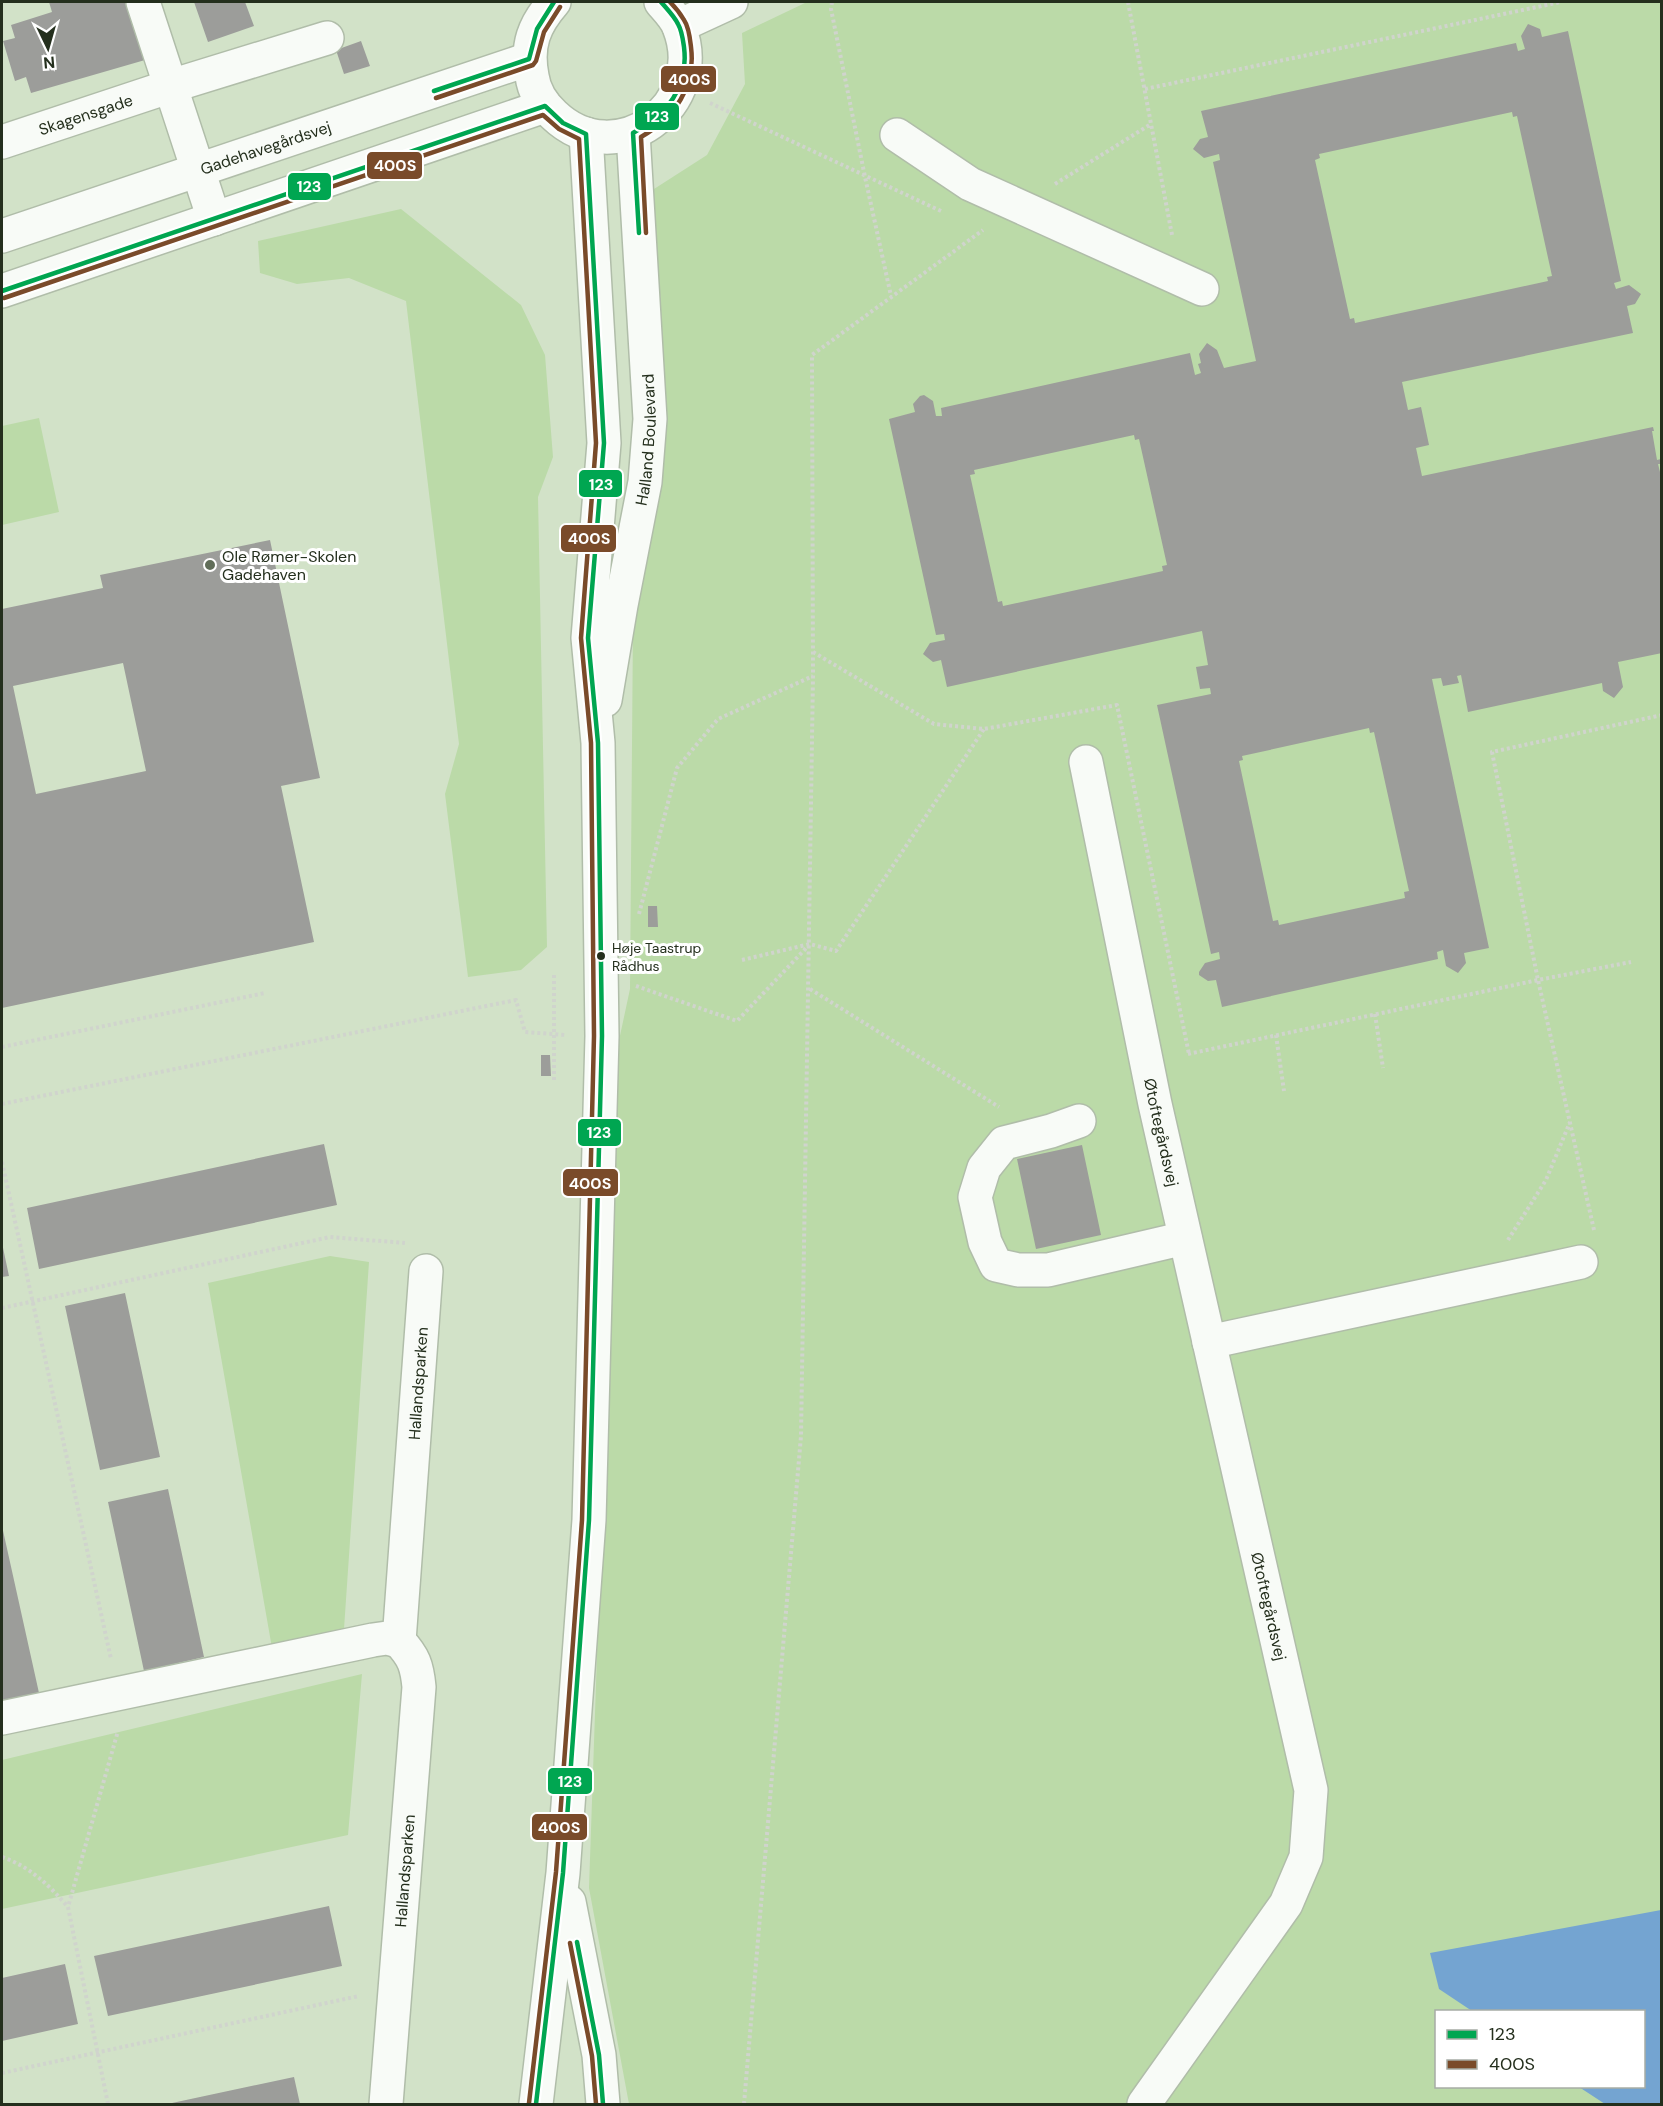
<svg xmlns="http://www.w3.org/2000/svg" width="1663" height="2106" viewBox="0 0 1663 2106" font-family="'DM Sans',sans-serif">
	<rect width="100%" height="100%" fill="#d2e2c8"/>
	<path fill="#bbdaa8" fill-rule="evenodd" d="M807,2H1661V2104H629L589,1888L618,1045L630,989L633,624L640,198L707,155L745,84L742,33ZM1436,2012H1644V2086H1436Z
		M401,209L521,305L545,355L553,457L538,497L547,947L521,970L468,977L445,794L459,744L406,301L349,278L297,284L260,273L258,241Z
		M39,418L59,512L2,525V426Z
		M330,1256L369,1262L344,1629L272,1648L208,1283Z
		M362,1674L348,1835L2,1909V1760Z"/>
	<path fill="#74a4d1" d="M1661,1910V2104H1605L1579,2087L1644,2086V2012L1472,2011L1439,1989L1430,1953Z"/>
	<path fill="#9c9d9a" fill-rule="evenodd" d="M49,2H125L145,60L31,93L26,77L15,81L3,41L15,38L11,25L52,12Z
		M194,2H245L254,26L208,42Z
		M1528,24L1540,29L1542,37L1568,31L1621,281L1614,283L1616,289L1629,285L1641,294L1635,304L1627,306L1633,333L1402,382L1408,410L1421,407L1429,445L1416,448L1422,476L1653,427L1654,431H1652L1657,460L1661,459V464H1658L1662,480V653L1618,662L1623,687L1614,698L1603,691L1602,683L1468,712L1461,675L1457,676L1459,683L1443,686L1441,678L1432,679L1489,948L1464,953L1466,963L1458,973L1446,966L1443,950L1437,952L1438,959L1222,1007L1216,980L1208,981L1199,975V972L1205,963L1220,959L1219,952L1211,954L1157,705L1211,694L1210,688L1200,689L1196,667L1208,665L1202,631L947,687L941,660L933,662L923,654L930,643L945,640L944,634L936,635L889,419L915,412L913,404L920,396L924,395L933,401L936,416H942L941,408L1190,353L1195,375L1201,373L1198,364L1201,363L1199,354L1207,343L1217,350L1224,368L1256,361L1213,162L1220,160L1219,154L1204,158L1193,149L1200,139L1208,137L1201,111L1516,43L1518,51L1525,49L1521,36ZM1512,112L1513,117L1517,116L1552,276L1547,277L1548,281L1355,323L1354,318L1350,319L1315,160L1320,158L1319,154ZM1134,435L1135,440L1139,439L1167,565L1162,566L1163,571L1003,606L1002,601L998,602L970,475L975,474L974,470ZM1369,728L1370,733L1374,732L1409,891L1404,892L1405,898L1279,925L1278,920L1273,921L1239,761L1243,760L1242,756Z
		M361,41L370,66L344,74L336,50Z
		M270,540L320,778L281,786L314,942L2,1008V609L103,588L100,575ZM123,663L146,771L36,794L13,686Z
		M648,906H657L658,927H648Z
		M541,1055H550L551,1076H541Z
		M324,1144L337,1205L39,1269L27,1208Z
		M1082,1145L1101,1235L1036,1249L1017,1159Z
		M2,1243L9,1276L2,1277Z
		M125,1293L160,1457L100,1470L65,1306Z
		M168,1489L204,1657L144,1671L108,1502Z
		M2,1526L39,1693L2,1701Z
		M329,1906L342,1966L108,2016L94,1956Z
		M65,1964L78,2024L2,2041V1978Z
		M294,2077L300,2104H172V2103Z"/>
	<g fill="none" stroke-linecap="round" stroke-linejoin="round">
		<defs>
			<g id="minor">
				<path d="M143,2L214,219"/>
				<path d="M554,2C534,25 526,45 532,76C534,91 543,105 554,115C616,174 710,105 679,27C676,18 667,9 661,2"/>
				<path d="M679,26L731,2"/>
				<path d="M897,135L970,184L1202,289"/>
				<path id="s1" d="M2,142L171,86L327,38"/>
				<path id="s2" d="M2,236L529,59"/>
				<path d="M2,291L545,106"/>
				<path id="s3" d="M605,700L621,605L645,482L650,419L633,133"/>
				<path id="s4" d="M1086,762L1155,1104L1311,1790L1306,1857L1286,1904L1144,2104"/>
				<path d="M1079,1121L1051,1131L1004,1143L984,1168L975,1197L985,1242L996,1265L1018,1270H1048L1185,1238"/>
				<path d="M1209,1342L1581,1262"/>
				<path d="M2,1718L373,1640L387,1638L399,1641"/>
				<path d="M569,1902L599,2055L603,2104"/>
				<path id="s5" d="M386,2104L419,1687C417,1666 414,1657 399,1641L426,1271"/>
				<path d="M536,2104L563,1873L589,1520L602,1036L598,743L588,638L604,443L586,134"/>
			</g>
		</defs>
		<use href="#minor" stroke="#b0bda9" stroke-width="36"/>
		<path stroke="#d0d4cd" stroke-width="4" stroke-dasharray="3 3" stroke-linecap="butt" d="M832,2L831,9L865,177L891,296
			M1128,2L1172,235
			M1145,89L1561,2
			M710,103L943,212
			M1055,184L1151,124
			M813,652L934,724L984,729L1117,705L1189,1054
			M639,914L677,768L718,719L813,676
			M742,960L810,944L836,951L984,729
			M636,986L737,1021L809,945
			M810,989L999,1107
			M1375,1014L1383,1068
			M1276,1035L1284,1091
			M2,1047L265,993
			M1188,1054L1538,980L1631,962
			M554,1080V974
			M2,1104L516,1000L525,1032L566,1035
			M2,1162L111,1659
			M1594,1230L1538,980L1492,752L1662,715
			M1508,1240L1546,1180L1570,1122
			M2,1308L330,1237L405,1243
			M2,1857C29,1866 49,1885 68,1907
			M2,2073L359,1996
			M108,2104L68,1907L118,1731
			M744,2104L801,1436L813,676L812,355L983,230"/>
		<use href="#minor" stroke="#f8fbf7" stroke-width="33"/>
		<defs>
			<path id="bus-1" d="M434,91L529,59L537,29L554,2
				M639,233L633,133C667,113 689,89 684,47C683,40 682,31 678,24C674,16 667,9 661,2
				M2,291L545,106L563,123L586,134L604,443L588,638L598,743L602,1036L589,1520L563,1873L536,2104
				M577,1942L599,2055L603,2104"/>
			<path id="bus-2" d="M436,98L533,65L536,61L544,32L560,7
				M646,233L641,137C675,117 696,87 691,47C690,38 689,27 684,20C680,13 675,7 670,2
				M4,298L543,115L559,129L579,139L596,443L581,638L591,743L594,1036L582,1520L556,1872L529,2103
				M570,1943L592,2056L596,2104"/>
		</defs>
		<use href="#bus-1" stroke="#fff" stroke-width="9"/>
		<use href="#bus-2" stroke="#fff" stroke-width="9"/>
		<use href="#bus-1" stroke="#00a651" stroke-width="4.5"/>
		<use href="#bus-2" stroke="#7a4b2a" stroke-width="4.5"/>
	</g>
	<circle fill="#616e59" stroke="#fff" stroke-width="2" cx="210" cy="565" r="6"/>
	<circle fill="#242f1d" stroke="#fff" stroke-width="2" cx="601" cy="956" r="5"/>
	<g text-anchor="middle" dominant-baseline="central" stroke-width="6" stroke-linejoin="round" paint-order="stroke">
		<g font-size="14" fill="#242f1d" stroke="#fff" text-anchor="start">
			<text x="612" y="948">Høje Taastrup<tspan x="612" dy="18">Rådhus</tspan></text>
		</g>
		<g font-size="16" fill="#242f1d" stroke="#fff">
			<text stroke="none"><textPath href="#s1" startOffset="88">Skagensgade</textPath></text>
			<text stroke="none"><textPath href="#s2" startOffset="278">Gadehavegårdsvej</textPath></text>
			<text stroke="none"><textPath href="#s3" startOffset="264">Halland Boulevard</textPath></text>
			<text stroke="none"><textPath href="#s4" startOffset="378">Øtoftegårdsvej</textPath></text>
			<text stroke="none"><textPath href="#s5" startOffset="728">Hallandsparken</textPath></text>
			<text stroke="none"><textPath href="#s4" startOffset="864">Øtoftegårdsvej</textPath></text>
			<text stroke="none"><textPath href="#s5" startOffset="234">Hallandsparken</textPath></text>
		</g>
		<g font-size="16" fill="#242f1d" stroke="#fff" text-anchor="start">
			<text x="222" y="556">Ole Rømer-Skolen<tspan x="222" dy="18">Gadehaven</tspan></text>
		</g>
	</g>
	<g stroke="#fff" stroke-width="2">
		<rect x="660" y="65" width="57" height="28" rx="6" fill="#7a4b2a"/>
		<rect x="634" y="102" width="46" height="29" rx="6" fill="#00a651"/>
		<rect x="366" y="151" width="57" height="29" rx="6" fill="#7a4b2a"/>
		<rect x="287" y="172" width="45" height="29" rx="6" fill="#00a651"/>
		<rect x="578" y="469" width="45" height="29" rx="6" fill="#00a651"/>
		<rect x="560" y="524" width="57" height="29" rx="6" fill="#7a4b2a"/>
		<rect x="577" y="1118" width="45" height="29" rx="6" fill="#00a651"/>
		<rect x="562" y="1168" width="57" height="29" rx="6" fill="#7a4b2a"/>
		<rect x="547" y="1767" width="46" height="28" rx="6" fill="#00a651"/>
		<rect x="531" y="1813" width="57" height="28" rx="6" fill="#7a4b2a"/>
	</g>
	<g font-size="16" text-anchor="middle" font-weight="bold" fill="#fff">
		<text x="689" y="85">400S</text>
		<text x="657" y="122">123</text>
		<text x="395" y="171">400S</text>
		<text x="309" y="192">123</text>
		<text x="601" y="490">123</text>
		<text x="589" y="544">400S</text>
		<text x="599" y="1138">123</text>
		<text x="590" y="1189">400S</text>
		<text x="570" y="1787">123</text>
		<text x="559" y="1833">400S</text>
	</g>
	<rect width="1663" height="2106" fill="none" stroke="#242f1d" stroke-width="6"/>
	<rect x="1435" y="2010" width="210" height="78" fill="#ffffff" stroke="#a7aca5" stroke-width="1.5"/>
	<rect x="1447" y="2030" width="30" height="9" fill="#00a651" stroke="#a7aca5" stroke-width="1.5"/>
	<text x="1489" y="2040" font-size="18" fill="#242f1d">123</text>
	<rect x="1447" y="2060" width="30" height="9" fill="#7a4b2a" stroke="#a7aca5" stroke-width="1.5"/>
	<text x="1489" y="2070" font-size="18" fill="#242f1d">400S</text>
	<g transform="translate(48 48) rotate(175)" stroke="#ffffff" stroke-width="4.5" paint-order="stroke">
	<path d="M0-4.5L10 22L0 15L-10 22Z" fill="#242f1d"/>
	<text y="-9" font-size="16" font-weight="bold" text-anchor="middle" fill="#242f1d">N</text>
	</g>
</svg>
